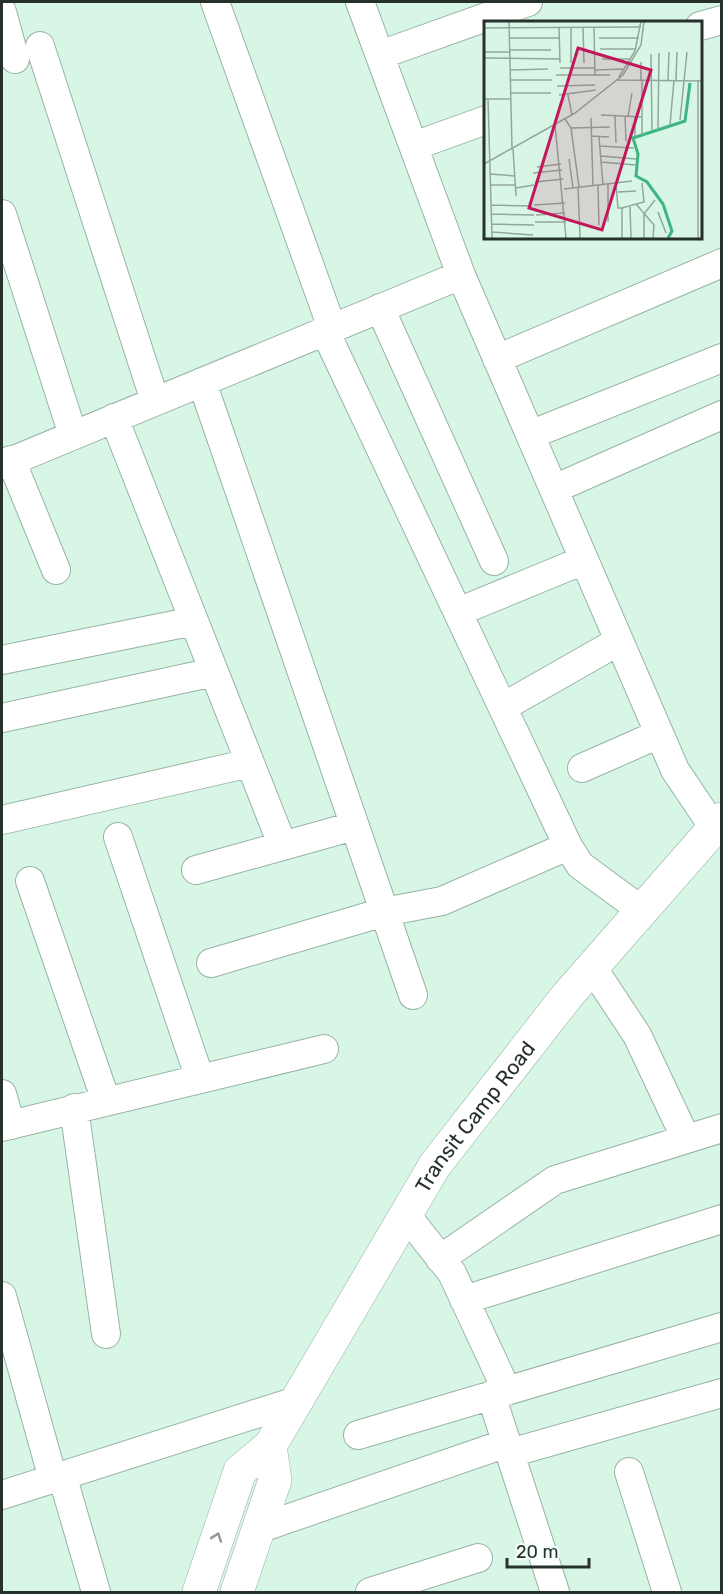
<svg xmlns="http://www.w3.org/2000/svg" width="723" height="1594" viewBox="0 0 723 1594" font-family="Rubik,sans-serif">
	<rect width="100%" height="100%" fill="#d8f6e6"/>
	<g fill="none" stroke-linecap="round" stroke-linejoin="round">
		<defs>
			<path id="minor" d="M215,2L332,328
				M360,2L461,275L675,770L714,828
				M2,12L15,59
				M700,26L722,20
				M40,46L155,401
				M380,55L528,2
				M414,146L486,120
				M2,214L73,435
				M380,308L494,561
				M325,331L568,846L580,865L641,910
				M497,359L722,263
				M202,382L413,995
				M114,418L282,844
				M530,435L722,358
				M11,460L56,570
				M2,465L461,275
				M554,489L722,415
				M458,612L584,560
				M2,660L194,621
				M503,707L619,641
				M2,718L214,672
				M582,768L659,734
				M2,820L250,763
				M118,837L200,1079
				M196,870L354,826
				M30,881L106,1101
				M211,963L384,912L442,901L568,846
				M592,967L637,1035L686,1139
				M2,1094L11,1125
				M74,1108L106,1334
				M2,1127L324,1049
				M406,1215L452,1273L507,1391
				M440,1259L555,1180L722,1128
				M2,1296L53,1479
				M464,1300L722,1219
				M491,1395L555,1592
				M358,1435L722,1327
				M510,1453L722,1393
				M629,1472L667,1592
				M62,1475L96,1592
				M2,1495L296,1401
				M258,1529L507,1443
				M370,1592L478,1558"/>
			<g id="major">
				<path id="s1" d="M199,1592L240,1471L270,1446L435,1165L567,996L722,819"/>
				<path d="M237,1592L275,1480L270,1446"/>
			</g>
		</defs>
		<use href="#minor" stroke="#97b3a4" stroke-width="30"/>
		<use href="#major" stroke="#97b3a4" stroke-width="34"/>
		<use href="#minor" stroke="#fff" stroke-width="28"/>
		<use href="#major" stroke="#fff" stroke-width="33"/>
	</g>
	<defs><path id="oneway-chevron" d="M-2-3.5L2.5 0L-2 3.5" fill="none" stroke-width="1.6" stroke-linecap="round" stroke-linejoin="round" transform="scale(1.5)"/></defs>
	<use stroke="#929895" href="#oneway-chevron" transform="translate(217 1537) rotate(-71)"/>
	<g text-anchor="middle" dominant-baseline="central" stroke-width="6" stroke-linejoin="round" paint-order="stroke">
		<g font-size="21" fill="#26312b" stroke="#f2fef8">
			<text stroke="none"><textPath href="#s1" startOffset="555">Transit Camp Road</textPath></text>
		</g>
	</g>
	<g transform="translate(484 21)">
		<rect width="218" height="218" fill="#d8f6e6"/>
		<path fill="none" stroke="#3fb583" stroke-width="3" d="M184,217L188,210L179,183L163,161L152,155L154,133L149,117L201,100L206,62"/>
		<path fill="none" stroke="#91a79b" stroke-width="1.5" d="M25,0L28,127M75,6L76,42M87,6V42M99,6L100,42M110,6L111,54M0,7L157,6M26,17H75M115,17H155M116,28H151M25,29H67M0,31H26M167,33L168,109M0,37L76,38M118,38H146M76,47H111M27,49L64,48M111,49L139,48M72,54H126M135,56L151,30L157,0M26,59H68M133,59L218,60M157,59V41M158,59V114M184,59L185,31M192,59L193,31M73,65L111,64M27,72H67M75,74L112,69M84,74L88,94M0,78H26M4,78L8,217M117,94L158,96M131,95L132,122M141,95L142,120M144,96L148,72M107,97L109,165M81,98L87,107L95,166M196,99L203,31M71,104L82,217M186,104L190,59M87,107L126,106M174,107L175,32M107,115L125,116M151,115V96M115,116L119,164M116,125L150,127M29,128L32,175M117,135L152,138M85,138L89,167M117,141L152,144M0,143L91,92L139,54L157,24L160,0M53,146L77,143M49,152L78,149M6,153L31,155M51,161L79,158M124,163V201M132,163L134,187H138L160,181L158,162M7,164H32M114,164L115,204M94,166L96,217M32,167L50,164M80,168L148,160M134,171L152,170M152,183L170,204L169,217M7,184L48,185M50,184L81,182M146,186L147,217M138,187V217M174,191L182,212M7,193L50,194M52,194L81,192M51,201H82M8,203L50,204M8,211L49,214M160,217V193L171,179M214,217V59"/>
		<path fill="#c2185b" fill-opacity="0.15" stroke="#c2185b" stroke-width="3" d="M94,27L167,49L118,209L45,187Z"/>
		<rect width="218" height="218" fill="none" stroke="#26312b" stroke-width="3"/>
	</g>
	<rect width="723" height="1594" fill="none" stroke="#26312b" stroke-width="6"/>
	<path d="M507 1558v9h82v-9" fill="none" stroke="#26312b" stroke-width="3"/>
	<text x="516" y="1558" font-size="18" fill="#26312b" stroke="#f2fef8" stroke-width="4.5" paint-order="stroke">20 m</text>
</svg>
